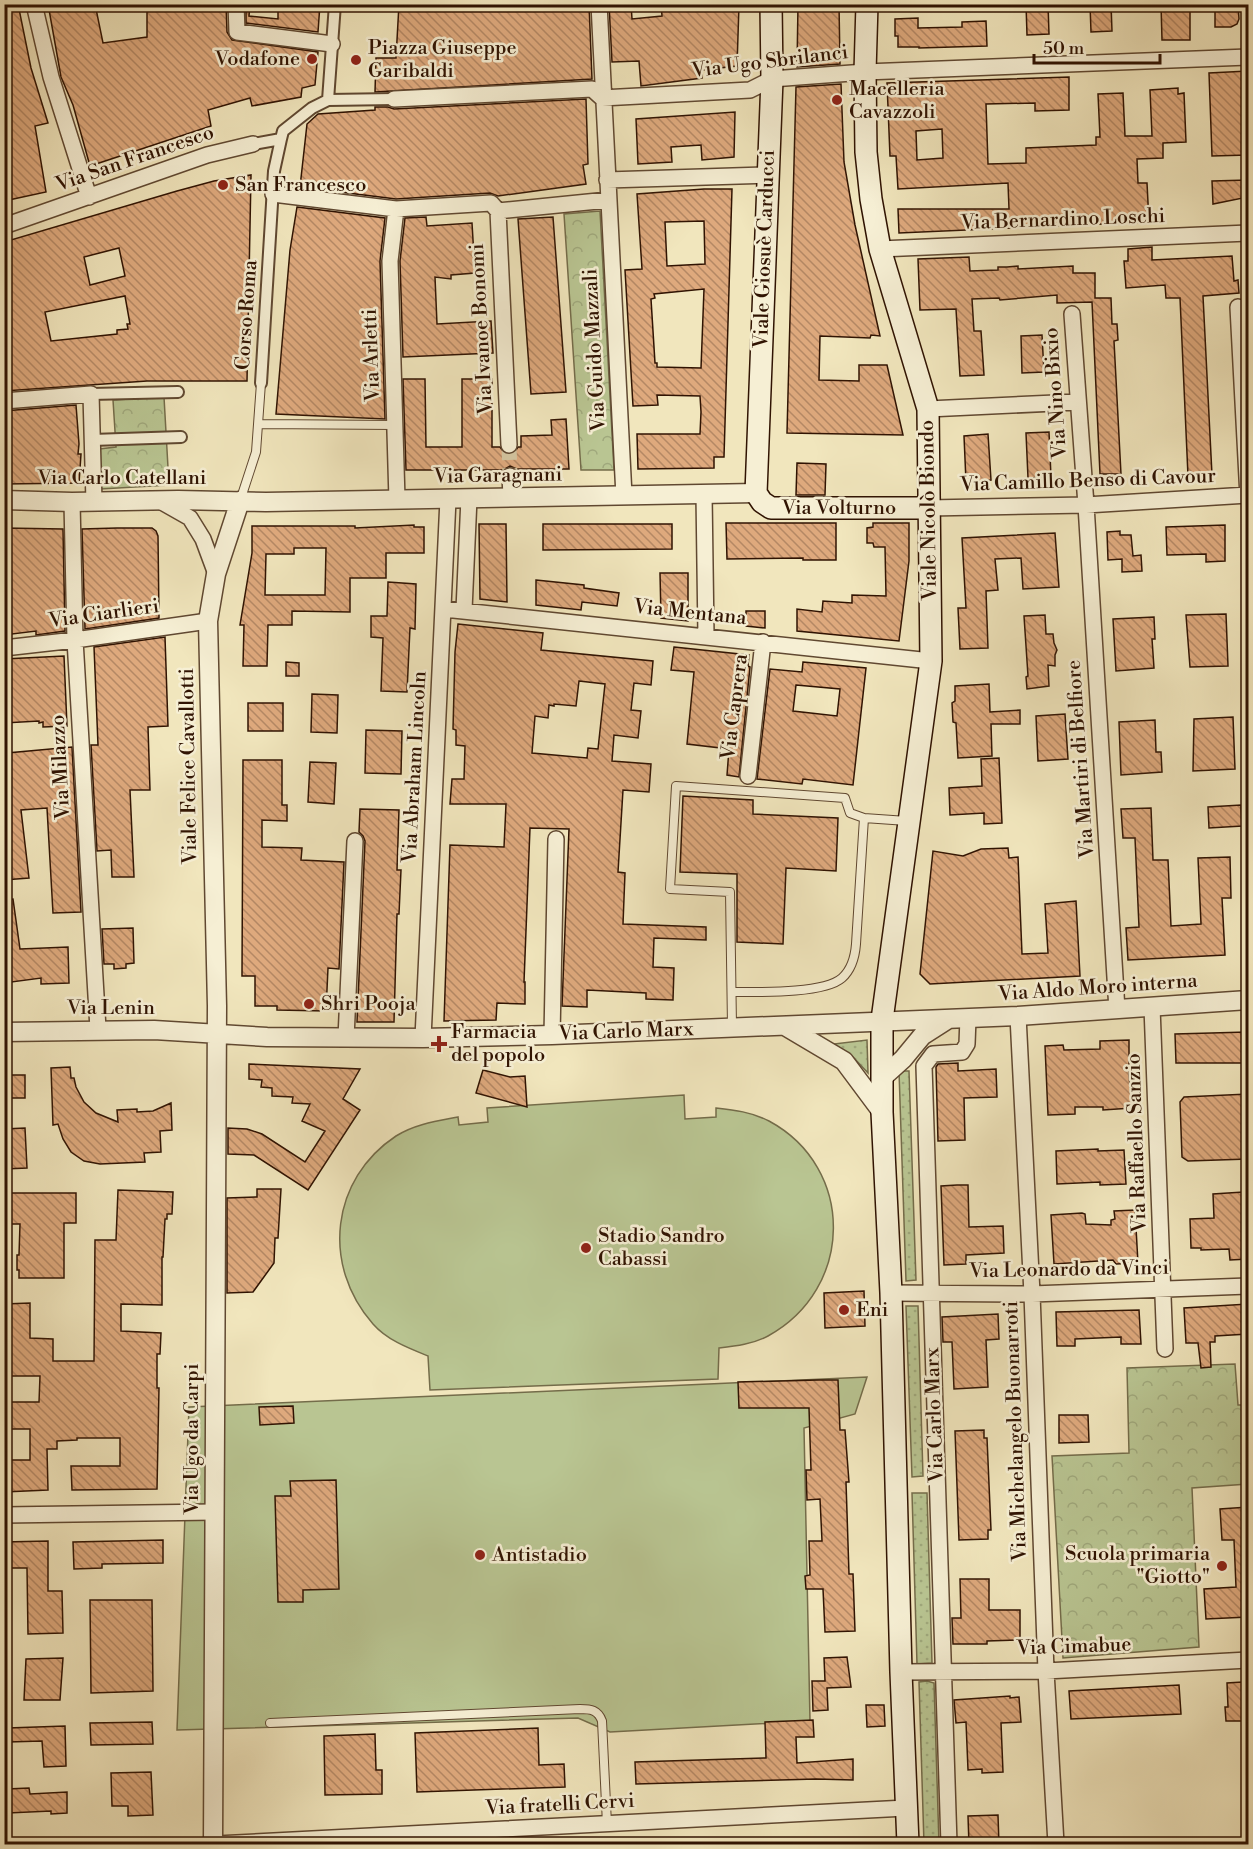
<svg xmlns="http://www.w3.org/2000/svg" width="1253" height="1849" viewBox="0 0 1253 1849" font-family="'Libre Bodoni',serif">
	<defs>
		<pattern id="grass-dots" width="8" height="8" patternUnits="userSpaceOnUse" patternTransform="scale(1.5)"><rect width="8" height="8" fill="#b9c592"/><path d="M2 2h.1M6 6h.1" fill="none" stroke="#9fa87c" stroke-width="1.8" stroke-linecap="round"/></pattern>
		<pattern id="forest-crowns" width="20" height="18" patternUnits="userSpaceOnUse" patternTransform="scale(1.5)"><rect width="20" height="18" fill="#b9c592"/><path d="M2 6a3 3 0 1 1 6 0M12 15a3 3 0 1 1 6 0" fill="none" stroke="#9fa87c"/></pattern>
		<pattern id="building-back-hatch" width="6" height="6" patternUnits="userSpaceOnUse" patternTransform="scale(1.5)"><rect width="6" height="6" fill="#dea97d"/><path d="M-1 5l2 2M0 0l6 6M5-1l2 2" fill="none" stroke="#b48864"/></pattern>
	</defs>
	<rect width="100%" height="100%" fill="#f1e6bd"/>
	<filter id="stains"><feTurbulence type="fractalNoise" baseFrequency=".00333" numOctaves="4"/><feColorMatrix values="0 0 0 0 .2 0 0 0 0 .09 0 0 0 0 .02 0 0 0 .5 -.17"/></filter>
	<radialGradient id="worn" r=".72"><stop offset=".6" stop-color="#630" stop-opacity="0"/><stop offset="1" stop-color="#630" stop-opacity=".3"/></radialGradient>
	<path fill="url(#grass-dots)" stroke="#746c4a" stroke-width="1.5" d="M867,1040L868,1073L854,1058L834,1044Z
		M899,1071H909L916,1280L906,1281Z
		M906,1306H918L923,1476L912,1477Z
		M912,1493H927L932,1663L917,1664Z
		M927,1681L934,1683L939,1844H924L919,1682Z"/>
	<path fill="url(#forest-crowns)" stroke="#746c4a" stroke-width="1.5" d="M600,211L614,470H581L564,214Z
		M164,397L169,485L101,489L99,449L116,447L113,400Z
		M1235,1364L1238,1405H1248V1484L1192,1488L1199,1647L1063,1658L1052,1456L1129,1453L1127,1368Z"/>
	<path fill="#b9c592" stroke="#746c4a" stroke-width="1.5" d="M684,1095L685,1119L716,1117V1108C734,1110 752,1112 769,1121C856,1168 854,1289 768,1336C753,1344 736,1346 719,1348L718,1379L430,1390L428,1356C408,1348 387,1340 373,1324C321,1265 331,1179 396,1136C415,1124 437,1121 458,1117L459,1125L488,1122L487,1108Z
		M867,1377L855,1414L804,1428L810,1721L610,1732L578,1718L177,1730L189,1407Z"/>
	<path fill="url(#building-back-hatch)" stroke="#301302" stroke-width="1.5" fill-rule="evenodd" d="M4,4H18L31,68L48,123L35,126L46,192L4,201Z
		M48,4H95L103,43L147,37V4H226L227,32L232,40L318,52L315,85L302,88L301,97L252,106L250,98L208,110L211,126L90,166L73,105L61,77Z
		M246,4H250L249,16L278,19V4H320L318,32L246,23Z
		M399,4H589L592,79L375,92L376,58H396Z
		M609,4H631L632,19L662,16L661,4H676V8L739,5L737,66L702,70V78L641,86L639,61L612,62Z
		M798,4H839L840,64L797,67Z
		M1026,4H1048L1049,34L1027,35Z
		M1090,4H1111L1112,31L1091,32Z
		M1161,4H1190V40H1162Z
		M1215,4H1238L1239,19L1237,24L1231,27H1215Z
		M918,18V28L962,27V22L986,21L987,46L919,48V47H898V36H895V19Z
		M1248,71V155L1212,156L1209,73Z
		M1069,77V110L1035,111V103L986,104L988,164L1026,163V148L1096,145V137H1100L1098,94L1123,93L1125,136H1152L1150,90L1178,88V94L1184,93L1186,142L1163,143V158L1137,159L1138,183H1147L1149,222L899,233L898,209H1009L1008,183L898,189L896,156H890L887,83ZM942,129L943,158L917,160L916,131Z
		M841,84L844,162L855,225L880,336L871,335L870,338L820,336L819,380L859,381V365H887L903,435L787,433L796,87Z
		M586,99L588,164L583,165L586,184L498,196L490,193L396,199L300,187L307,124L318,114L375,110V107H388L394,109Z
		M735,112L734,157L702,160L701,145L671,147L672,162L638,164L636,119Z
		M251,175L247,381H147L4,391V348L9,347L4,322V242L177,191L214,181ZM119,248L125,276L90,285L84,257ZM125,296L130,324H127L128,329L117,330V334L51,341L45,312Z
		M1248,180V197L1213,204L1212,181Z
		M704,189H732L724,457H714V468L638,469L637,434H700L701,412L700,396L657,395L658,405L633,406L625,270L642,269L637,194ZM704,221L705,264L667,266L665,222ZM704,289L701,368L657,367V363H655L651,299L655,298L654,294Z
		M297,207L385,218L380,261L385,419L276,414L290,250Z
		M426,217L427,226L472,223L475,273L451,275V279L435,277L437,324L491,321L493,353L403,357L400,261L405,218Z
		M553,217L566,392L531,394L518,219Z
		M1152,247V260L1232,256L1234,281L1238,280L1239,293L1203,296L1212,475L1188,476L1180,298H1166L1165,285L1126,288L1124,261H1128V249Z
		M969,257L970,271L998,270V267H1007L1018,266V269L1073,266V273H1095V298H1111L1112,324H1117L1118,340L1114,341L1121,474H1100L1092,302L1057,303V295L1000,300L999,298L972,299L974,331H981L984,375L960,376L956,309L920,310L918,259Z
		M1042,335L1044,372L1022,373L1021,336Z
		M403,379H425L426,447H462V379H492V447H500L505,454L514,453L518,447H521V436L552,435L551,420L566,419L569,469H517L510,466L503,470H406Z
		M76,405L79,444L78,454H81L79,483L4,484V411Z
		M1049,432L1051,477L1028,478L1026,433Z
		M988,434L991,480L966,482L964,436Z
		M797,463L826,464L825,495H796Z
		M726,523H836V560H803V558L727,559Z
		M873,523H909V561L899,641L797,631V609L822,612L823,601L852,603V595L886,596L885,547H874L873,543H867V528L873,527Z
		M479,524H506L507,602L480,599Z
		M543,524H672V549L543,550Z
		M414,525V527H424V553H386V578H350V612L292,611V625H268L267,666H243L244,625H240L252,553V526H355V528ZM294,548H326L325,595H265L266,554H294Z
		M1225,525V561L1206,562V554L1167,555L1166,527Z
		M4,528L63,529L65,631L36,635V631L4,635Z
		M117,528H152L156,531L158,536L159,618L85,629L82,529Z
		M1120,531V535H1131L1133,556L1141,555L1142,571L1122,572V559L1108,560L1107,532Z
		M1055,533L1059,587L1023,589L1021,558L995,559L998,590L986,591L988,648L960,649L958,608H966L962,538Z
		M660,573H688V621L661,618Z
		M536,580L584,585V588L619,593L617,606L582,602L581,610L536,605Z
		M388,582L416,584L415,629L410,628L407,692L381,691L383,638L371,637V616H387Z
		M746,611H765V628L746,626Z
		M1226,614L1228,666L1190,667L1186,615Z
		M1045,615L1046,634H1053L1054,643L1057,650L1055,655V666L1048,665L1049,686L1027,689L1026,677L1028,676L1024,616Z
		M1154,617L1155,639H1152L1154,668L1116,671L1113,619Z
		M458,624L543,633L541,650L653,661L651,685L634,683L631,710L641,711L638,738L614,735L612,761L651,764L649,792L623,790L618,872L625,873L623,924L706,927V940L654,938L653,967L674,968L673,1000L646,999V993L587,990V1007L562,1006L569,829L530,828L524,982H525V1004L497,1003L496,1020L444,1021L450,845L504,847L506,804H450L452,779H464L465,746L456,745V730L453,729L455,652ZM579,681L605,684L598,749L588,748L587,758L532,753L535,716L548,718L549,705L554,706V704L576,706Z
		M165,637L168,726L148,727L150,790H130L134,877H112L111,850L97,851L91,745H98L94,647Z
		M674,647L749,655L748,666L750,667L739,777L727,775L729,749L687,744L694,672L671,670Z
		M64,656L67,726L43,727V722L39,723V721L4,723V659Z
		M286,662L299,663V676H286Z
		M803,662L866,668L853,785L803,779L802,784L757,779L770,669L802,672ZM796,685L840,689L837,716L793,711Z
		M989,684L990,712L1020,710V724H991L992,756L958,758L956,723L953,722L952,703L955,701V686Z
		M312,694L338,695L337,733L311,732Z
		M248,703H283V731H248Z
		M1065,714L1068,759L1038,761L1036,716Z
		M1233,717L1235,769L1193,771L1194,719Z
		M1155,720L1156,752H1161L1162,772L1121,775L1119,722Z
		M366,730L402,731L401,774L365,773Z
		M72,747L81,912L53,913L47,808L21,810L29,878L4,880V795H7L4,772H8L7,753Z
		M999,758L1002,823L984,824V813L950,815L949,788L982,786L981,759Z
		M243,760H282V805H287V821L262,820V847L302,848L301,860L344,862L339,969L328,968L326,1011L277,1010V1006H255V976H242Z
		M310,762L336,763L334,804L308,802Z
		M683,796L753,800V814L838,818L836,871L786,868L783,944L737,942V874L680,872Z
		M1241,805L1242,826L1209,828L1208,807Z
		M1151,808L1153,860H1168L1171,926L1201,924L1198,858L1230,857L1231,898H1222L1225,955L1128,960L1126,928L1139,927L1135,838H1123L1121,809Z
		M360,809L399,810L397,870H401L399,914H397L394,1022H357L365,841L363,836L359,832Z
		M1008,848L1009,858L1018,857L1022,954L1048,953L1045,904L1076,901L1080,976L930,984L920,974L933,851L963,856L981,849Z
		M13,899L20,949L68,947L69,983L41,984V978L4,983V900Z
		M133,928L134,963L126,964V968L114,969V964H104L102,929Z
		M1247,1032V1035H1248V1063H1176L1175,1034Z
		M1129,1040V1075L1132,1108L1103,1110V1107H1075V1114L1048,1115L1045,1046L1063,1045L1064,1050L1100,1049V1041Z
		M958,1063V1071L996,1069L997,1097L964,1098L965,1140L938,1141L936,1067L938,1064Z
		M249,1064L360,1069L343,1099L360,1110L308,1190L254,1155L228,1154V1128L247,1129L262,1134L305,1162L325,1131L302,1121L310,1104L292,1103L293,1097L272,1096V1088L261,1087L262,1080L249,1079Z
		M70,1067L71,1078H74L76,1087L84,1102L96,1113L118,1122L117,1110L137,1109V1112L153,1111L171,1103L172,1130L160,1131L161,1152L144,1153L145,1162L100,1164L84,1161L71,1152L63,1139L58,1124L53,1125L51,1068Z
		M483,1070L510,1077L525,1076L527,1107L476,1093Z
		M4,1075H25V1098H4Z
		M1248,1094V1159L1188,1161L1182,1157L1180,1102L1184,1097Z
		M25,1128L27,1168L4,1169V1129Z
		M1098,1149V1151L1124,1150L1126,1184L1100,1185V1182L1057,1184L1056,1151Z
		M957,1185H968L969,1227L1003,1226L1004,1253L966,1255V1264L944,1265L941,1186Z
		M257,1189H281L278,1238H275L274,1263L253,1292L227,1293V1198L257,1197Z
		M118,1190L173,1192L172,1214H167V1219H165L163,1257H162V1305L121,1304V1331L161,1333L160,1354H157V1388H159L157,1489L72,1490L71,1466H120V1438H77V1440L57,1441V1449H47L48,1490L4,1492V1460H30V1429H4V1402H39L40,1376H4V1304L30,1303V1338L53,1339V1361H94L95,1240H116Z
		M1243,1192L1245,1234H1248V1259L1230,1260L1229,1249L1201,1250V1248H1191L1190,1219L1214,1218L1213,1194Z
		M4,1193H76V1223H64V1278H19V1270H17V1255H19L20,1224H4Z
		M1135,1210L1138,1263L1116,1264L1113,1260L1054,1264L1051,1215L1082,1213L1085,1214L1086,1224L1111,1225V1220L1115,1219L1114,1211Z
		M864,1291L865,1326L825,1328L824,1293Z
		M1248,1304V1334L1215,1336V1342H1210L1211,1367L1201,1368L1198,1343H1186L1184,1308Z
		M1139,1310L1141,1344H1121V1337L1075,1339V1346H1057L1056,1312Z
		M998,1314L999,1339L986,1340L988,1387L954,1389L952,1342H943L942,1317Z
		M819,1380H838L840,1430H845L849,1482H846L849,1574H853L855,1631L825,1632L823,1589H806L805,1576L810,1575L809,1541H822L820,1499L807,1500L806,1470H811L809,1408H739L738,1382Z
		M293,1406L294,1423L260,1425L259,1407Z
		M1059,1415H1088L1089,1442L1059,1443Z
		M984,1430V1438H987L991,1530H988V1539L959,1540L955,1431Z
		M336,1480L339,1589L303,1590V1602H278L275,1496H291L290,1481Z
		M1248,1507V1617L1206,1619L1204,1589L1236,1587L1234,1540H1222L1220,1509Z
		M163,1540V1563L102,1564V1568L74,1569L73,1542Z
		M48,1541V1591H62L63,1633L28,1634L27,1568H4V1542Z
		M960,1579H989V1610H1020V1640L987,1641V1644H953L952,1618H961Z
		M90,1600H152L153,1691L91,1693Z
		M847,1657L851,1687L827,1688L828,1710L813,1711L812,1681H825L824,1658Z
		M63,1658L60,1700H24L26,1659Z
		M1242,1682V1686L1248,1685V1721H1226L1225,1707H1228L1227,1683Z
		M1179,1685L1181,1714L1071,1719L1069,1691Z
		M1010,1696V1698L1019,1697L1021,1722L1001,1723L1003,1772L982,1773V1769L968,1770L966,1722L956,1723L954,1700Z
		M866,1705H884L885,1726L867,1727Z
		M813,1720L814,1737H796L797,1763L853,1759V1780L816,1779L636,1784L635,1762L766,1758L765,1722Z
		M152,1722L153,1744L91,1745L90,1723Z
		M65,1726L66,1766L44,1767L42,1741L8,1742V1728Z
		M538,1728L539,1765L564,1764L565,1787L417,1792L415,1733Z
		M375,1734L376,1770H382V1794L325,1795L324,1736Z
		M151,1772L153,1815L128,1816V1806H112L111,1773Z
		M29,1788L30,1794L67,1792V1813L51,1814V1811L8,1813L7,1789Z
		M998,1815L999,1845H969L968,1816Z"/>
	<g fill="none" stroke-linecap="round" stroke-linejoin="round">
		<path stroke="#d4c6a1" stroke-width="15" stroke-dasharray="15 8" stroke-linecap="butt" d="M509,445L510,476"/>
		<defs>
			<path id="service" d="M259,424L395,425
				M240,501L256,452L261,383
				M864,818L907,821
				M732,992C757,992 824,994 842,978C852,969 855,957 856,944L864,818L850,813L845,798L676,786L670,889L730,892L732,1026
				M270,1723L580,1709C591,1709 598,1710 602,1721L607,1824"/>
			<path id="pedestrian" d="M328,100L394,99
				M253,144L281,139
				M261,383L274,171L281,139L283,131L312,108L328,100L335,4
				M91,394L178,392
				M92,440L181,437"/>
			<path id="minor" d="M34,4L51,77L89,197
				M236,4L237,32L332,44
				M599,4L624,496
				M394,99L592,89L602,98L750,90L772,79L865,72L1248,57
				M607,180L768,175
				M273,194L396,209L491,203L498,211L608,200
				M396,209L390,261L397,500
				M498,211L509,445
				M4,226L207,155L253,144
				M880,249L1248,233
				M1238,307L1248,497
				M1072,314L1086,505L1117,1010
				M4,401L91,394L94,502
				M928,409L1077,402
				M510,476L511,497
				M704,494L706,636
				M160,501L190,518L203,539L216,574
				M72,502L75,640L98,1029
				M929,508L1086,505L1248,495
				M444,609L931,661
				M464,610L469,498
				M4,648L75,640L208,621
				M748,776L763,642
				M1152,1007L1165,1349
				M1018,1016L1032,1294L1046,1671L1056,1844
				M552,1035L556,839
				M346,1038L355,841
				M423,1038L448,499
				M891,1293L1032,1294L1248,1286
				M4,1515L214,1512
				M901,1672L1046,1671L1248,1660
				M216,1844L906,1808
				M949,1844L924,1066L933,1054L962,1052L967,1044L968,1018"/>
			<path id="tertiary" d="M4,500L72,502L178,500L266,502L756,493
				M785,1026L844,1061L882,1112
				M4,1032L154,1030L267,1037L423,1038L552,1035L1018,1016L1248,1000
				M882,1078L903,1059L922,1036L947,1020
				M213,1844L217,1006L208,621L216,574L240,501"/>
			<path id="secondary" d="M771,4L772,79L756,493L762,502L771,508H929
				M867,4L865,72L866,152L871,199L880,249L928,409L931,661L882,1020V1112L891,1293L901,1672L908,1844"/>
		</defs>
		<use href="#service" stroke="#604831" stroke-width="10"/>
		<use href="#pedestrian" stroke="#604831" stroke-width="14"/>
		<use href="#minor" stroke="#604831" stroke-width="18"/>
		<use href="#tertiary" stroke="#604831" stroke-width="21"/>
		<use href="#secondary" stroke="#301302" stroke-width="24"/>
		<use href="#service" stroke="#f6efd4" stroke-width="8"/>
		<use href="#pedestrian" stroke="#f6efd4" stroke-width="10"/>
		<use href="#minor" stroke="#f6efd4" stroke-width="15"/>
		<use href="#tertiary" stroke="#f6efd4" stroke-width="18"/>
		<use href="#secondary" stroke="#f6efd4" stroke-width="21"/>
	</g>
	<g fill="#8f2418" stroke="#f6efd4" stroke-width="2">
		<circle cx="312" cy="59" r="6"/>
		<circle cx="356" cy="60" r="6"/>
		<circle cx="837" cy="100" r="6"/>
		<circle cx="223" cy="185" r="6"/>
		<circle cx="309" cy="1004" r="6"/>
		<path d="M436 1035h6v6h6v6h-6v6h-6v-6h-6v-6h6z"/>
		<circle cx="586" cy="1248" r="6"/>
		<circle cx="844" cy="1310" r="6"/>
		<circle cx="480" cy="1555" r="6"/>
		<circle cx="1222" cy="1566" r="6"/>
	</g>
	<g text-anchor="middle" dominant-baseline="central" stroke-width="5" stroke-linejoin="round" paint-order="stroke">
		<g font-size="20" fill="#301302" stroke="#f6efd4" text-anchor="start">
			<text x="368" y="48">Piazza Giuseppe<tspan x="368" dy="23">Garibaldi</tspan></text>
			<text x="300" y="59" text-anchor="end">Vodafone</text>
			<text x="849" y="89">Macelleria<tspan x="849" dy="23">Cavazzoli</tspan></text>
			<text x="235" y="185">San Francesco</text>
			<text x="321" y="1004">Shri Pooja</text>
			<text x="451" y="1032">Farmacia<tspan x="451" dy="23">del popolo</tspan></text>
			<text x="598" y="1236">Stadio Sandro<tspan x="598" dy="23">Cabassi</tspan></text>
			<text x="856" y="1310">Eni</text>
			<text x="1210" y="1554" text-anchor="end">Scuola primaria<tspan x="1210" dy="23">"Giotto"</tspan></text>
			<text x="492" y="1555">Antistadio</text>
		</g>
		<g font-size="20" fill="#301302" stroke="#f6efd4">
			<text transform="translate(770 62) rotate(-7)">Via Ugo Sbrilanci</text>
			<text transform="translate(135 159) rotate(-19)">Via San Francesco</text>
			<text transform="translate(1063 220) rotate(-2)">Via Bernardino Loschi</text>
			<text transform="translate(765 249) rotate(-88)">Viale Giosuè Carducci</text>
			<text transform="translate(247 315) rotate(-86)">Corso Roma</text>
			<text transform="translate(482 329) rotate(-93)">Via Ivanoe Bonomi</text>
			<text transform="translate(595 350) rotate(-93)">Via Guido Mazzali</text>
			<text transform="translate(372 355) rotate(-92)">Via Arletti</text>
			<text transform="translate(1056 393) rotate(-94)">Via Nino Bixio</text>
			<text transform="translate(498 476) rotate(-1)">Via Garagnani</text>
			<text x="122" y="478">Via Carlo Catellani</text>
			<text transform="translate(1088 481) rotate(-2)">Via Camillo Benso di Cavour</text>
			<text x="839" y="508">Via Volturno</text>
			<text transform="translate(929 510) rotate(-91)">Viale Nicolò Biondo</text>
			<text transform="translate(690 613) rotate(6)">Via Mentana</text>
			<text transform="translate(104 614) rotate(-8)">Via Ciarlieri</text>
			<text transform="translate(735 707) rotate(-83)">Via Caprera</text>
			<text transform="translate(1081 759) rotate(-94)">Via Martiri di Belfiore</text>
			<text transform="translate(189 766) rotate(-91)">Viale Felice Cavallotti</text>
			<text transform="translate(61 767) rotate(-93)">Via Milazzo</text>
			<text transform="translate(415 767) rotate(-87)">Via Abraham Lincoln</text>
			<text transform="translate(1098 988) rotate(-4)">Via Aldo Moro interna</text>
			<text x="111" y="1008">Via Lenin</text>
			<text transform="translate(626 1032) rotate(-2)">Via Carlo Marx</text>
			<text transform="translate(1137 1143) rotate(-92)">Via Raffaello Sanzio</text>
			<text transform="translate(1069 1270) rotate(-1)">Via Leonardo da Vinci</text>
			<text transform="translate(935 1415) rotate(-92)">Via Carlo Marx</text>
			<text transform="translate(1016 1431) rotate(-92)">Via Michelangelo Buonarroti</text>
			<text transform="translate(192 1439) rotate(-90)">Via Ugo da Carpi</text>
			<text transform="translate(1074 1647) rotate(-2)">Via Cimabue</text>
			<text transform="translate(560 1805) rotate(-3)">Via fratelli Cervi</text>
		</g>
	</g>
	<rect width="1253" height="1849" fill="none" stroke="#f1e6bd" stroke-width="24"/>
	<rect x="6" y="6" width="1241" height="1837" fill="none" stroke="#301302" stroke-width="3"/>
	<rect x="12" y="12" width="1229" height="1825" fill="none" stroke="#301302" stroke-width="1.5"/>
	<path d="M1034 54v9h126v-9" fill="none" stroke="#301302" stroke-width="3"/>
	<text x="1043" y="54" font-size="18" fill="#301302" stroke="#f6efd4" stroke-width="4.5" paint-order="stroke">50 m</text>
	<rect width="100%" height="100%" filter="url(#stains)"/>
	<rect width="100%" height="100%" fill="url(#worn)"/>
</svg>
